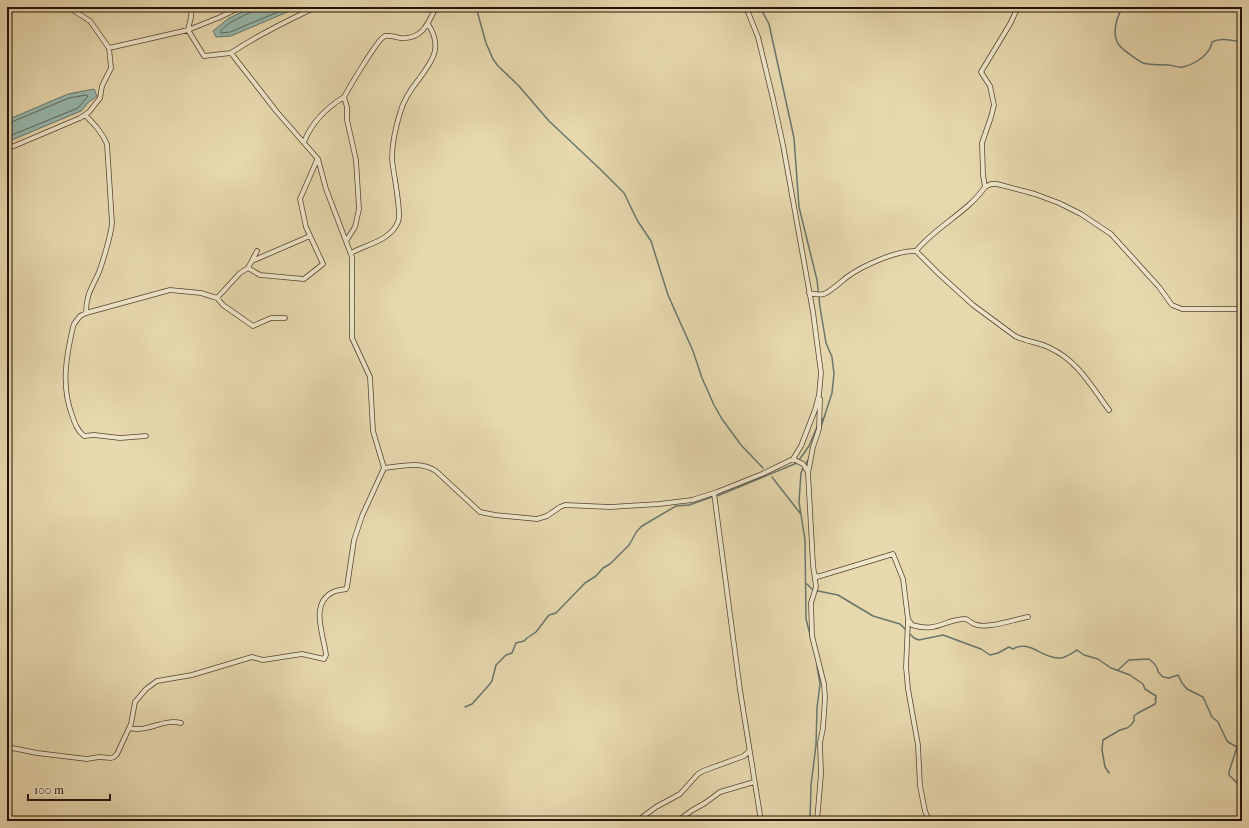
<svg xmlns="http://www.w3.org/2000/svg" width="1249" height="828" viewBox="0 0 1249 828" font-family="'IM FELL French Canon',serif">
	<rect width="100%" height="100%" fill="#e7d8ae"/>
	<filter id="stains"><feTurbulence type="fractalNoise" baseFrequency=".005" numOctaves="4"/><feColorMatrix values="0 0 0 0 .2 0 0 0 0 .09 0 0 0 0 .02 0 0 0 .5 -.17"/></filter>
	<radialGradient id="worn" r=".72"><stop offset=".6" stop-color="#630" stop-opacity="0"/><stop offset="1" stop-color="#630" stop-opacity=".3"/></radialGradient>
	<path fill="#97b9af" stroke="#69766c" d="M253,7H299L231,36L216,37L213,31L229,18Z
		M94,89L97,96L89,102L81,111L7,142V120L68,94Z"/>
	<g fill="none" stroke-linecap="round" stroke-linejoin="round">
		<path stroke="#5d665b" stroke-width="1" d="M253,7L251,12L231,22L221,30V33L230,32L290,7
			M7,124L69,98L86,95L88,96L78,108L7,137"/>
		<path stroke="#69766c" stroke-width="1.5" d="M476,7L486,43L493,59L498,66L518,85L549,121L601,170L624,193L637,220L651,241L668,295L693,351L702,378L714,405L722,419L741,445L763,468
			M760,7L769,24L794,138L799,207L817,280L820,307L826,343L832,357L834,374L832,393L820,430
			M1123,7C1117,16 1111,34 1119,45C1122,49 1136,59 1141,62C1149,66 1159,64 1168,65C1173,65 1178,68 1183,67C1195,64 1210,55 1212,42C1222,37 1232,41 1242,42
			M820,422L825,416
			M805,465L810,456
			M803,468L801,473L799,502L805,540L806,619L814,650
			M772,477L800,513
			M717,496L797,463L809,446L817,427
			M807,584L813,590L838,595L873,616L900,624L906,630
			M909,633L914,638L919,640L943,635L981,649L990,655L998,653L1009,647L1013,649C1030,639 1042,659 1060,658C1066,658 1072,653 1077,650L1084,655L1098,659L1111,668L1130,675L1143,684L1145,689L1156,696V699H1155L1156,702L1155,704L1138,713L1134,716V721L1131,725L1127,728L1120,730L1103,740L1102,750L1105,767L1109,773
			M1118,670L1129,660L1149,659C1153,662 1158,667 1158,672L1163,677L1169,678L1178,675L1182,683L1187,689L1203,697L1212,717L1218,722L1226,739L1228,742L1237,747L1229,772V775L1242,788
			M465,707L472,704L489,685L492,681L496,665L506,655L512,653L516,643L524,641L527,638L536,632L549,615L556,613L585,583L596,576L603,568L610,564L629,545L637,531L642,526L676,506L689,505L712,497
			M810,821L811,785L816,745L817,708L820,684L817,666"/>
		<defs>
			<path id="minor" d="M68,7L90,21L109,48L188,30L218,18L241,7
				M231,53C258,35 287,21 316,7
				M344,97C349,88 378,38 385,36C389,35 396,37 400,38C422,40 428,24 436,7
				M85,115C94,124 102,132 107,144L112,223C111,235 103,261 99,272C92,288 86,294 86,313
				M304,142C312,122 326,108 344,97L347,107V120L356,160L359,209L355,227L346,241
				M7,149L80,118L89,112L100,98L102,86L111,68L109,48
				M985,187L991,184H997L1035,194L1059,203L1081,214L1111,234L1159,287L1172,305L1182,309H1242
				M916,251C936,226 967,213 985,187L983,175L982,143L991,117L994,105L990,86L981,72L1010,24L1018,7
				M351,253C367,244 390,241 398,222C402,213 393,172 392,159C392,146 396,126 400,113C403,101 411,89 419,79C433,60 443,47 428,24
				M252,261L310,236
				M248,268L257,251
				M809,293C813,294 820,295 824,294C830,292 842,281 847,277C862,266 897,250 916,251L939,274L973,305L1015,336C1026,342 1039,342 1050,348C1078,361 1091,386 1109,410
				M217,298L240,273L248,268L260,275L304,279L323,264L306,227L300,199L317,160
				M146,436L120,438L94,435L84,436C77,430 75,424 72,415C61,386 66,357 73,327L74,324L80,316L86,313L170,290L201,293L214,297L217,298L223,305L253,326L271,318H285
				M793,459L803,464L808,472
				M384,468C403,466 420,461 436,471L480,512L495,515L537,519L547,516L560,507L565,505L610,507L659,504L692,500L717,492L762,474L793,459L801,446L815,410L819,395L821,373L813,312L783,145L773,99L758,37L746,7
				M714,493L740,690L761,821
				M815,575L817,577L893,554L903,579L908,619L912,625C938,633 944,619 966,619C969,621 972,623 974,624C986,630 1015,619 1028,617
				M908,620L906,667L908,689L918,745L920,786L925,811L929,821
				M130,728C147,733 164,718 181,723
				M7,747L37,753L87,759L99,757L111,758L114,757L117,754L131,724L135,702L146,689L157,681L192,675L252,657L263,660L302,654L324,659L326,655C324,635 309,604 333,592C337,590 342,590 346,589L347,587L354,540L362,516L384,468L373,431L370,377L352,338V257L326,189L318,159L277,112L231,53L204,56L188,30L191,17L192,7
				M637,821L656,807L680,794L698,774L703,771L744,756L749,751
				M678,821L691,811L705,803L720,792L754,782
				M817,821L821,774L820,743L823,728L825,698L824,684L812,636L811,603L816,587L813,565L808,473L813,447L819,429L820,399"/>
		</defs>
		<use href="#minor" stroke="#544431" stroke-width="5.5"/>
		<use href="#minor" stroke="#efe6ca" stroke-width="4"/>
	</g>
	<rect width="1249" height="828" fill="none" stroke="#e7d8ae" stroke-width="24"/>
	<rect x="8" y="8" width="1233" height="812" fill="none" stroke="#231207" stroke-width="2"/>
	<rect x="12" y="12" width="1225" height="804" fill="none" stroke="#231207"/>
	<path d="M28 794v6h82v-6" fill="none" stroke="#231207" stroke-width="2"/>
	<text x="34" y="794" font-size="12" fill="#231207" stroke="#efe6ca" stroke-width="3" paint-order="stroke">100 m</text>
	<rect width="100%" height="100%" filter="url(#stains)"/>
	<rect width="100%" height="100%" fill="url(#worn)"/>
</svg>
